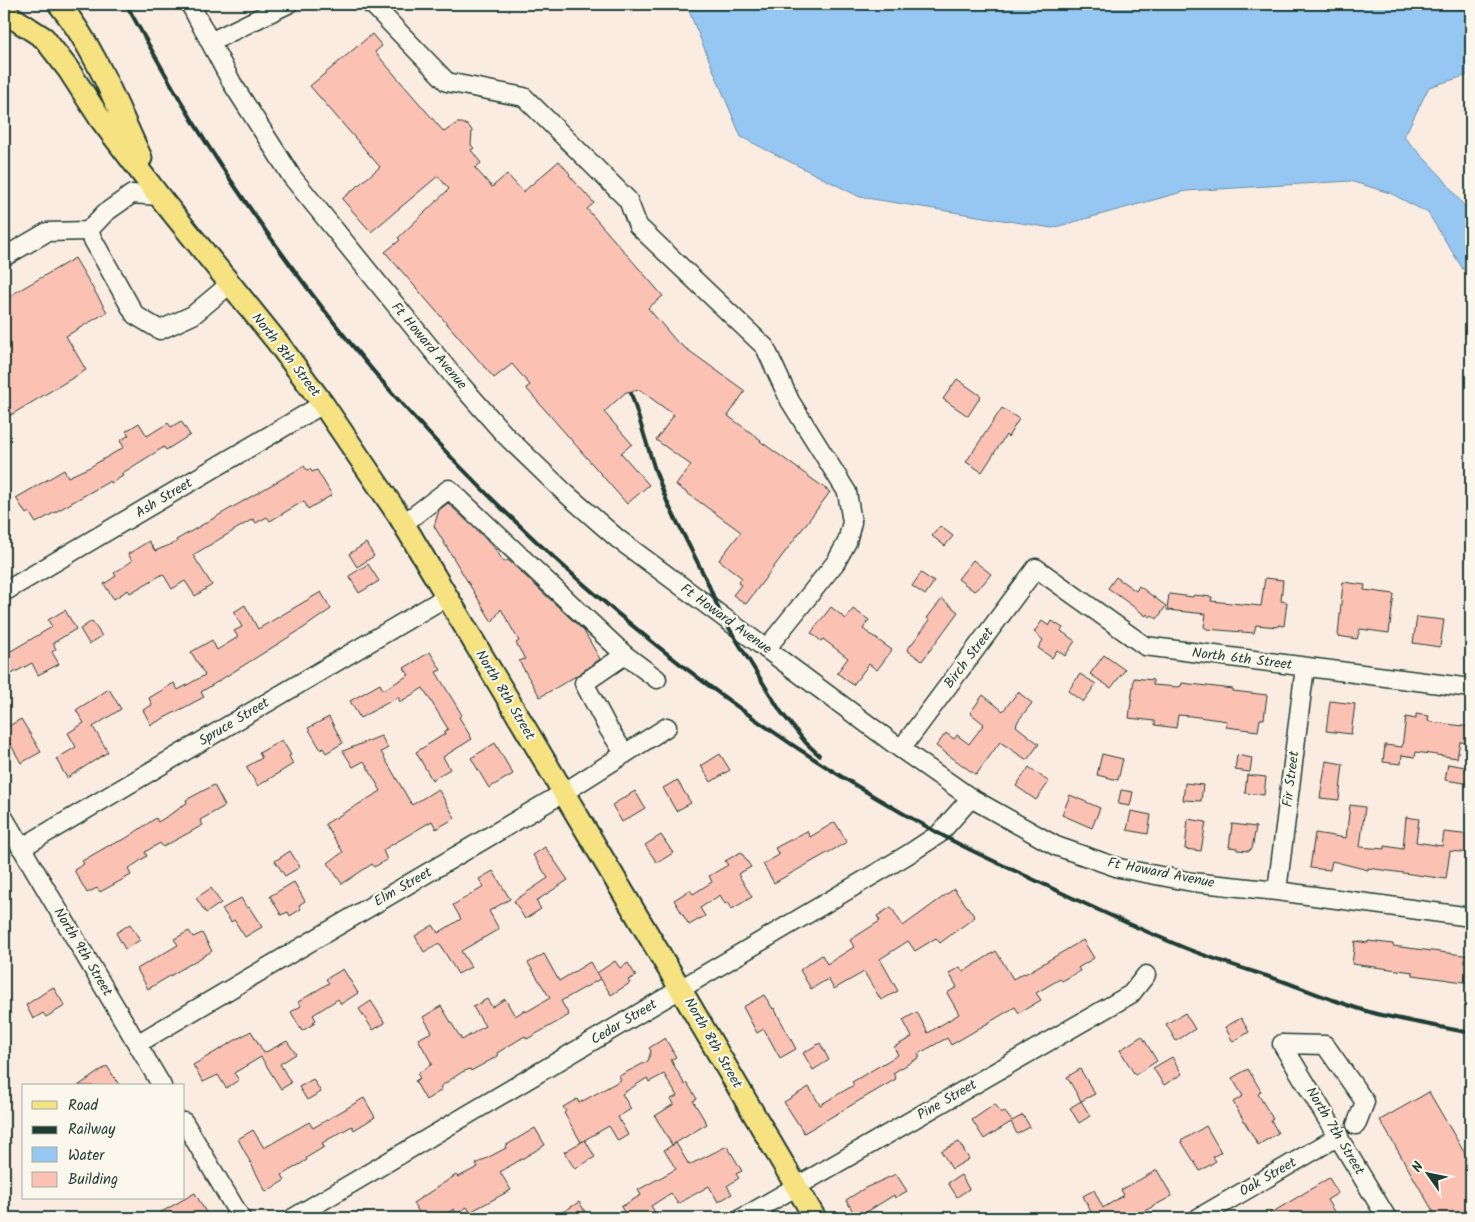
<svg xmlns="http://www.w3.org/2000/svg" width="1475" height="1222" viewBox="0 0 1475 1222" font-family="Kalam,sans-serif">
	<rect width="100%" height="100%" fill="#fbece1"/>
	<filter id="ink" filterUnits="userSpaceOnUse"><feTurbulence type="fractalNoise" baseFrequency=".02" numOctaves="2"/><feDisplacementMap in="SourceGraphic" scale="10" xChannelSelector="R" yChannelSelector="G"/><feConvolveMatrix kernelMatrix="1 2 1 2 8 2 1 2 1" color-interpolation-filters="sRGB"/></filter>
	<g filter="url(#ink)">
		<path fill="#96c7f2" stroke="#6690a6" d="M686,4H1471V74L1429,87L1404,137L1442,177L1471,215V282L1428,213L1390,193L1350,181L1186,191L1052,228L860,197L741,137Z"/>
		<path fill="#fbc1b3" stroke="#1f3d34" d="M372,34L382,46L375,52L444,132L457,123H462L469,126L472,131L471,145L474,148L471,150L481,163L475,168L492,187L507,174L523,192L559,161L570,174L569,175L594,203L587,209L663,296L648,308L677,342L745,391L728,416L761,440L760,441L830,492L746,604L733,595L741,585L738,583L742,578L719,560L741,532L676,485L691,465L656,440L674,415L640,390L626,392L604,412L632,444L621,453L649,485L627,504L526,388L530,385L512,364L494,378L385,252L400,240L398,238L449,189L438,176L371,232L342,199L380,167L310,86Z
			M75,258L107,312L66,336L86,370L4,419V299Z
			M957,379L981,396L968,416L943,399Z
			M1002,408L1019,419L1008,437L1006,435L982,472L966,462Z
			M181,421L190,435L166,450L164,447L121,474L123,476L111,483L110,481L36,523L29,512L26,514L16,498L64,470L68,477L90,467L124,447L120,441L129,435L126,431L139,423L147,436L168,423L171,427Z
			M304,466L307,470L310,469L312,472L317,470L332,495L308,509L304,501L270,521L267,517L256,523L253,519L193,555L212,585L195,596L185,581L172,589L163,574L130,593L128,590L114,599L111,595L104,584L116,576L114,573L132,561L128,554L149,541L155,551L177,542L176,540Z
			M448,503L493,546L504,562L508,560L584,631L600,659L576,676L540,697L519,661L525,659L516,643L519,641L501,609L492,622L434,526L439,510Z
			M940,526L953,536L945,546L932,536Z
			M366,543L374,556L357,567L349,554Z
			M973,560L991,574L983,584L974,591L958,579Z
			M368,564L379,581L359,593L349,576Z
			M921,573L934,582L925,595L912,586Z
			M1116,577L1136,591L1139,586L1166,606L1157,619L1152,615L1150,617L1147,614L1146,616L1108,588Z
			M1265,578L1283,580L1281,601L1287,602L1284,626L1278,625V627L1256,625L1254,633L1207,629L1204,627L1206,614L1167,610L1169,594L1193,597L1194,595L1212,597L1211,601L1261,606Z
			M1343,582L1365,585L1364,590L1394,594L1389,633L1360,629L1357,639L1338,636Z
			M321,592L331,609L305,627L201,692L204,697L151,725L143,710L152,705L149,698L174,683L178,690L205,675L191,652L212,640L217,650L238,637L234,631L242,627L234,612L245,605L258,629Z
			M942,599L958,612L922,661L907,650L930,620L927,618Z
			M831,607L846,619L853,609L869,620L863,629L892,650L877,670L869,664L853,685L837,673L848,658L823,639L821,641L811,633Z
			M65,610L76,629L53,643L56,649L52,652L59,664L38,675L32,663L4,678V655L52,627L48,620Z
			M1417,617L1444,620L1440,647L1413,643Z
			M92,621L102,636L89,644L80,629Z
			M1042,621L1049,626L1052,621L1063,628L1061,631L1075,641L1065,656L1057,650L1052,658L1038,648L1043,640L1034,632Z
			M430,652L441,670L436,672L462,715L459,717L472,739L443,757L450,769L432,780L416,752L445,734L444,732L448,729L423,688L400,702L398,697L360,718L350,701L380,684L383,690L409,675L404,668Z
			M1104,655L1125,670L1111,688L1090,674Z
			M1080,674L1096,684L1083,702L1068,691Z
			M1134,678L1153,680V685L1178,687L1181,686L1182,683L1233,689V691L1267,695L1264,719H1260L1258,731L1226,727L1227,721L1191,716L1178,715L1176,728L1155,725V721L1129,718Z
			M109,689L121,709L93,727L108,752L67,778L56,759L76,747L68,733L84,723L76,710Z
			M1018,692L1032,703L1018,721L1016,726L1039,744L1027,760L1000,742L976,775L936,746L946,733L954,739L957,735L969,744L984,724L970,713L983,695L1003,711Z
			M1330,701L1355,704L1351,734L1326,731Z
			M1416,714L1429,716L1428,721L1431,722L1471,727V743L1460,742L1457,758L1416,752L1415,757L1402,755L1401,764L1383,762L1385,745L1402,747L1406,717L1416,719Z
			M329,717L343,743L326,753L323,748L321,750L308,728Z
			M21,719L41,752L21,763L4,733V729Z
			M381,736L388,748L381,752L412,805L438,789L455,818L436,829L432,821L383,850L387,860L374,867L372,864L342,884L328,863L343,852L325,824L381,791L364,761L353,767L343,751Z
			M282,740L291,755L289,756L293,764L258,786L246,767L262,758L259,753Z
			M495,743L513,774L489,788L471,758Z
			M720,754L730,770L711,782L701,766Z
			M1102,754L1123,759L1118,780L1097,775Z
			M1237,755L1252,758L1250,772L1235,770Z
			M1326,761L1343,764L1339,800L1320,798Z
			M1448,764L1471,768V784L1445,780Z
			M1029,767L1049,782L1036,800L1016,786Z
			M1247,775L1266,777L1264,795L1245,793Z
			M677,780L691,803L676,811L663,788Z
			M1185,783L1203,785L1201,801L1183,800Z
			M214,785L225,806L200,820L203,825L163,847L160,843L145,852L147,856L128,869L131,875L100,892L97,888L87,893L74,870L84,864L82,861L108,846L125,839L156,818L158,822L179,809L178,808L187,803L186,800Z
			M1121,790L1133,792L1130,806L1118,804Z
			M635,791L645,808L622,822L612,805Z
			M1070,795L1100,808L1092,828L1062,815Z
			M1350,805L1365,807L1360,847L1385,849V846L1403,849L1406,817L1419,819L1416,842L1442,846L1444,832L1471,835V853L1450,851L1446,879L1368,868V870L1332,861L1330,870L1310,868L1315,833L1346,838Z
			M1131,811L1151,815L1148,834L1127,830Z
			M1188,819L1206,822L1201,851L1185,849Z
			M835,822L847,842L774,883L763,864L779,855L775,848L807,831L810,837Z
			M1232,824L1256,827L1252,849H1250V851L1237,850V848L1229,847Z
			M661,835L673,853L657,863L645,845Z
			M545,847L568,880L536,901L541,909L525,919L514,901L548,878L533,855Z
			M290,851L300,867L285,876L275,861Z
			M741,852L751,867L738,874L752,897L732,909L728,902L725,904L720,895L700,908L705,916L689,925L674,900L690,890L693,894L712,882L709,876L728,865L725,861Z
			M493,871L510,899L489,911L499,929L461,951L471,967L458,974L439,943L424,952L415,936L433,925L438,933L461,919L453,905L484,887L479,879Z
			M294,882L305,901L299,905L301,909L290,916L288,912L281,915L270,896Z
			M211,888L221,903L206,913L196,898Z
			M954,889L975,917L940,943L936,938L915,951L908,941L880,959L898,991L881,1000L864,972L834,989L828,979L811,989L800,970L808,964L822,955L827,964L854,947L850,940L880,921L877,916L891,907L903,926Z
			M241,898L247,908L249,907L262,927L245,937L234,920L231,922L222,909Z
			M130,924L140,940L125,949L116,933Z
			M189,931L193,937L202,933L212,951L148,989L137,969L178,945L174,939Z
			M1083,940L1094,958L1078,968L1080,971L1062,981L1060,979L1036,993L1041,1000L1019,1013L1015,1007L951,1045L947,1038L918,1054L920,1057L893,1073L896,1079L804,1133L784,1102L809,1087L820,1105L854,1085L852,1082L898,1055L894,1047L912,1037L903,1020L917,1012L928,1033L959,1014L947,993L957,987L949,973L960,967L963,972L996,951L1013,979L1024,973L1025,974Z
			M1355,941L1368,943V941L1393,944V946L1471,956V983L1413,975V972L1352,964Z
			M544,954L559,981L590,962L600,979L561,1001L569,1015L559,1021L527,1039L525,1036L497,1053L498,1056L471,1071L470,1069L462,1072L440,1087L442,1090L426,1100L415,1081L420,1078L417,1074L432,1064L418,1039L432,1032L423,1017L441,1006L462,1040L485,1026L473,1007L487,999L492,1007L505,999L515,1016L525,1010L526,1012L550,998L528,963Z
			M615,961L620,968L628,963L636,976L628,980L630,983L611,995L597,973Z
			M343,969L358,993L341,1004L338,999L313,1015L316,1020L313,1022L315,1023L302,1031L291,1012L301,1006L298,1002L329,983L326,979Z
			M53,987L65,1006L46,1017L43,1013L33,1019L26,1005Z
			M764,995L773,1009L774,1008L796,1049L780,1058L764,1029L757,1033L743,1007Z
			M371,1001L385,1023L373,1030L359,1009Z
			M1185,1013L1195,1029L1176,1041L1166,1024Z
			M1241,1018L1249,1032L1233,1042L1225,1027Z
			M251,1031L264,1053L287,1041L296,1054L280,1064L291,1083L281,1089L261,1057L234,1073L239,1080L226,1088L218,1075L203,1082L193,1065Z
			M1142,1036L1157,1061L1135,1075L1120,1050Z
			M665,1038L676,1057L671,1060L685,1085L687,1083L697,1099L693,1101L707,1124L672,1145L655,1116L674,1104L671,1099L677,1096L664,1074L649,1082L647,1078L622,1094L631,1109L618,1117L628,1135L618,1141L609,1126L581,1142L564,1113L566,1111L563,1107L577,1099L579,1103L621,1080L619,1076L648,1061L651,1051L649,1048Z
			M820,1043L829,1060L813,1070L803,1053Z
			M1172,1057L1182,1074L1164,1085L1153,1068Z
			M107,1066L120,1086H78Z
			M1080,1069L1095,1094L1081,1101L1067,1077Z
			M1248,1069L1261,1091L1258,1094L1273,1119L1271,1120L1278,1133L1258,1145L1233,1102L1243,1096L1232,1078Z
			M313,1079L321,1092L307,1100L299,1087Z
			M1429,1092L1471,1164V1218H1437L1380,1120Z
			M364,1098L375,1117L354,1130L352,1126L322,1143L324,1147L306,1158L307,1160L282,1175L285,1180L266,1192L238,1139L253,1130L264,1148L309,1122L313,1128Z
			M1081,1101L1090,1116L1079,1123L1070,1108Z
			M995,1104L1001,1113L1004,1111L1012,1121L1023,1115L1030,1127L1017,1134L1011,1122L984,1139L972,1120Z
			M1206,1126L1221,1152L1213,1157L1216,1161L1200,1171L1181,1141Z
			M535,1128L545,1145L500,1172L511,1190L470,1212L467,1207L456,1214L454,1209L438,1218H423L413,1203L456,1175L458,1177L478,1167L476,1164L506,1148L505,1146Z
			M585,1140L595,1157L575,1169L564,1152Z
			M959,1142L969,1159L952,1169L941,1151Z
			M676,1143L689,1165L727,1146L742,1171L736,1174L739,1178L727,1186L732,1194L718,1202L709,1186L678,1204L671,1193L651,1206L659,1218H628L621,1207L641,1195L638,1190L676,1169L664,1150Z
			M1157,1170L1172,1196L1132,1218H1086L1092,1214L1083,1196L1094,1190L1103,1208L1124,1195L1121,1190Z
			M896,1174L907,1191L895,1198L894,1195L857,1218L846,1200L865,1188Z
			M961,1175L969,1189L957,1197L948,1183Z
			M1329,1178L1338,1193L1327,1200L1338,1218H1263Z
			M195,1193L209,1218H151L179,1202Z
			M579,1202L589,1218H552L571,1207Z"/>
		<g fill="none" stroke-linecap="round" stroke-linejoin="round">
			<defs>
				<path id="minor" d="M190,4L232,83L292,177L454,377L505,435L563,491L618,539L901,749L971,798L1056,846L1119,868L1192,882L1277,891L1471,917
					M370,4L374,6L447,82L524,97L628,200L638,226L765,347L790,401L847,492L852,522L847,542L836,562L766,649
					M210,42L288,4
					M88,231L135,315L160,330L193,315L230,284
					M4,257L47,232L88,231L105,213L132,194L159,196
					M403,524L449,489L625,655
					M4,592L323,404
					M901,749L1036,568L1145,646L1471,688
					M625,754L608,728L584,683L625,655L657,679
					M4,818L162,1086
					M21,848L446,597
					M1277,891L1305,667
					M137,1044L563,793L667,727
					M1282,1044L1387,1218
					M1282,1044L1325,1045L1365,1102L1356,1125
					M184,1122L241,1218
					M293,1218L907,855L939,834L971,798
					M742,1218L1131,994L1146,975
					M1198,1218L1339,1136"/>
				<path id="major" d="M59,4C96,49 116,105 141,158
					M4,12L44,38L68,69L101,120L159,196L278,343L323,404L399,516L668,968L815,1218"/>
			</defs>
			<use href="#minor" stroke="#1f3d34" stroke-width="21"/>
			<use href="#major" stroke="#1f3d34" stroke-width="25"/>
			<use href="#minor" stroke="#fbf7ec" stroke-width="18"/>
			<use href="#major" stroke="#f7e281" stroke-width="21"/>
			<path stroke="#1f3d34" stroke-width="4" d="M126,4C160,65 194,127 234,185C287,263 347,344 411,414C562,581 740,725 938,833C972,852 1007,867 1041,883C1089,906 1137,928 1185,948C1218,961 1252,971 1285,982C1315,993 1346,1006 1377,1014C1408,1021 1440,1027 1471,1033
				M631,393L655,470L668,504L707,581L721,615L781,712L806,743L819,755"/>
		</g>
	</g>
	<g text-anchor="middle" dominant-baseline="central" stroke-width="4.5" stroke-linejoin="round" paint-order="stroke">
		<g font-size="14" fill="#1f3d34" stroke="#fbf7ec">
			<text transform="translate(429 346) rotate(50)">Ft Howard Avenue</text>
			<text transform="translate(286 355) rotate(52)">North 8th Street</text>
			<text transform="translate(164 498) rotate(-31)">Ash Street</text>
			<text transform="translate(726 619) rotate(36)">Ft Howard Avenue</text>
			<text transform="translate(969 658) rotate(-53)">Birch Street</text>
			<text transform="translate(1242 659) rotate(7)">North 6th Street</text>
			<text transform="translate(505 695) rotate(59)">North 8th Street</text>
			<text transform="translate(234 722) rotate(-31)">Spruce Street</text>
			<text transform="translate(1291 779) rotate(-83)">Fir Street</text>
			<text transform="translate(1161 873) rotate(11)">Ft Howard Avenue</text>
			<text transform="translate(403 887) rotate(-30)">Elm Street</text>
			<text transform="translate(83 952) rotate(59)">North 9th Street</text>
			<text transform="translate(624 1022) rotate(-31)">Cedar Street</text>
			<text transform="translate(713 1043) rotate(60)">North 8th Street</text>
			<text transform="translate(947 1100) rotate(-30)">Pine Street</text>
			<text transform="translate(1335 1131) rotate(59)">North 7th Street</text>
			<text transform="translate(1268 1177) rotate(-30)">Oak Street</text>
		</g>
	</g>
	<rect width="1475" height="1222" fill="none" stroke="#fbf7ec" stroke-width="20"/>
	<rect x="10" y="10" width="1455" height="1202" fill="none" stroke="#1f3d34" stroke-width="2" filter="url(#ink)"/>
	<rect x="22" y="1084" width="162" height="115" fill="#fbf7ec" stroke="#a3ada2"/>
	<rect x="32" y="1101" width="25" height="8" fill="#f7e281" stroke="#a3ada2"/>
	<text x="68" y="1110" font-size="15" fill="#1f3d34">Road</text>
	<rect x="32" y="1126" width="25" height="8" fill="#1f3d34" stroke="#a3ada2"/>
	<text x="68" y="1134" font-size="15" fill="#1f3d34">Railway</text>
	<rect x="32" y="1147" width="25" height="15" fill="#96c7f2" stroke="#a3ada2"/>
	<text x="68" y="1160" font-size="15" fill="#1f3d34">Water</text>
	<rect x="32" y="1172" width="25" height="15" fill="#fbc1b3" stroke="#a3ada2"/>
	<text x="68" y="1184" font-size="15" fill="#1f3d34">Building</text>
	<g transform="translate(1428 1174) rotate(303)" stroke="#fbf7ec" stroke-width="4" paint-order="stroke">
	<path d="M0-4L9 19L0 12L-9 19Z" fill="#1f3d34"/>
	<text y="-8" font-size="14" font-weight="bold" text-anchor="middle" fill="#1f3d34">N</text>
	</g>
</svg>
